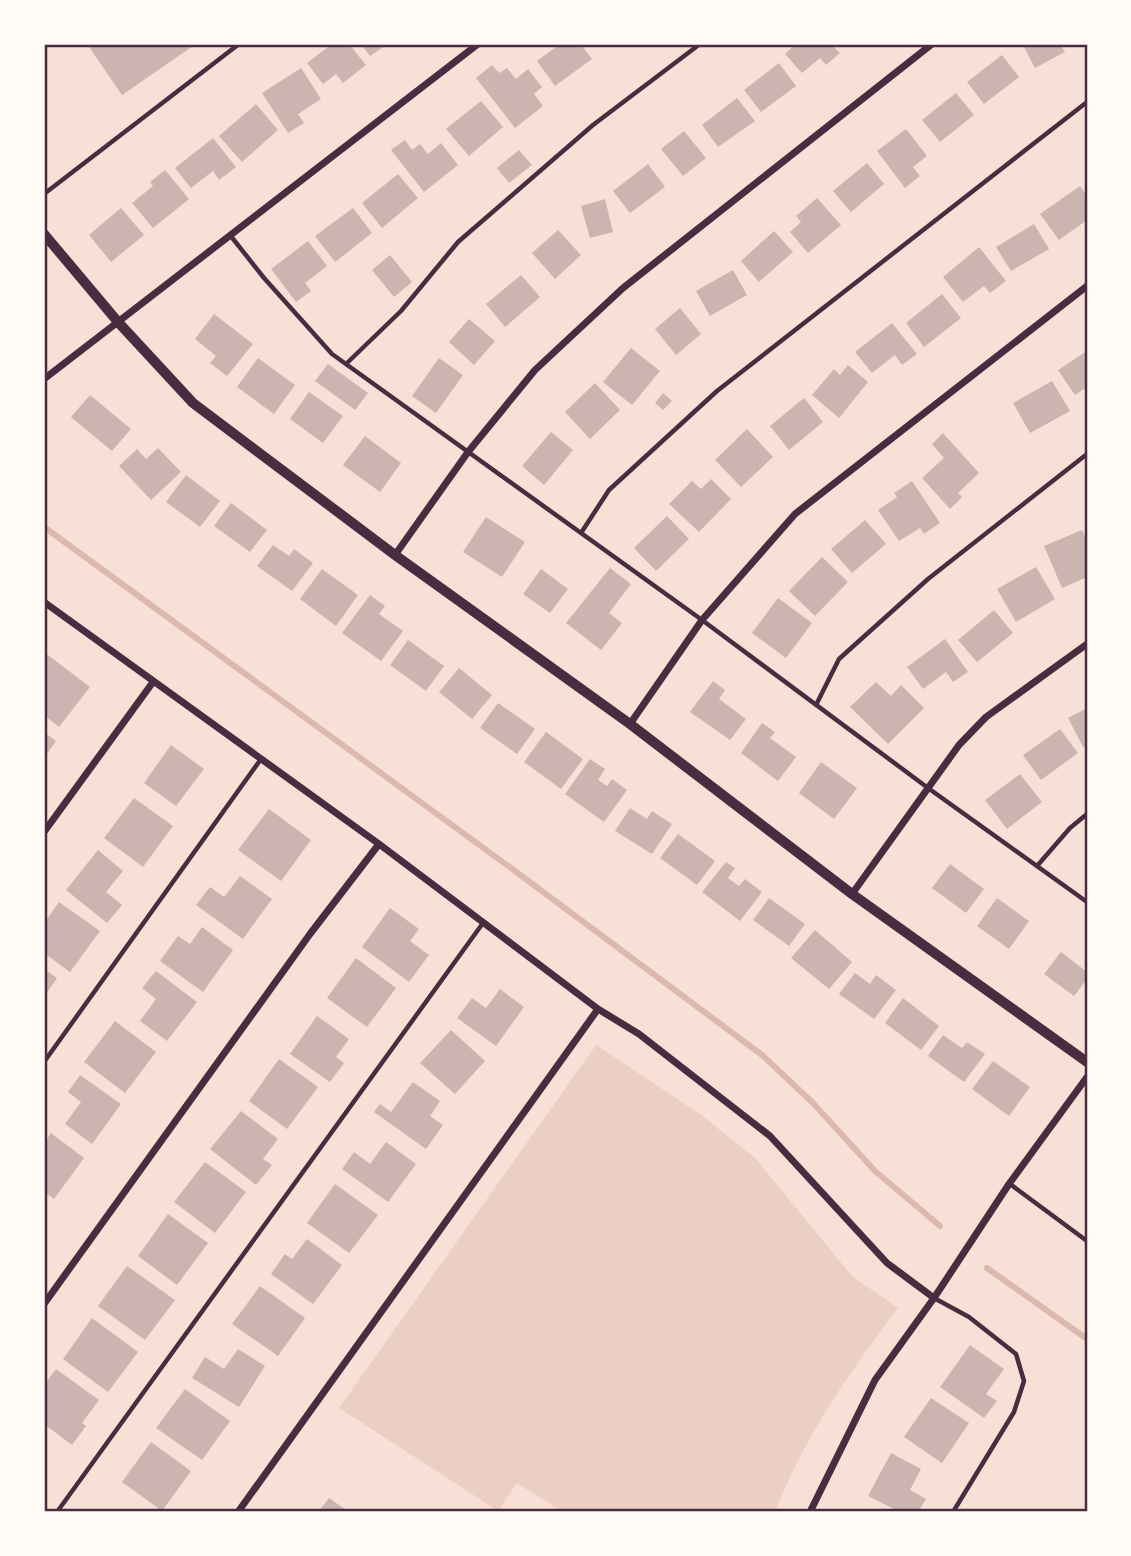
<svg xmlns="http://www.w3.org/2000/svg" width="1131" height="1556" viewBox="0 0 1131 1556" font-family="Cabin,sans-serif">
	<rect width="100%" height="100%" fill="#f7e1d7"/>
	<path fill="#ebcfc5" d="M596,1045L700,1114L756,1159L852,1276L898,1308C850,1372 804,1437 775,1512H563L517,1483L498,1511L339,1408Z"/>
	<g fill="none" stroke-linecap="round" stroke-linejoin="round">
		<path stroke="#dcb8b0" stroke-width="6" d="M44,527L515,871L762,1055L813,1103L875,1171L940,1226
			M987,1268L1087,1339"/>
	</g>
	<path fill="#ccb4b1" d="M87,44H196L122,95Z
		M332,44H349L366,65L343,83L336,74L323,84L307,63Z
		M361,44H388L370,56Z
		M560,44H581L592,59L555,86L537,61Z
		M796,44H831L840,53L826,65L820,58L802,73L785,54Z
		M1030,44H1060L1065,52L1035,68L1024,47Z
		M1002,55L1019,77L984,104L967,82Z
		M779,63L796,86L761,112L744,90Z
		M492,65L499,73L507,68L516,79L528,69L542,87L534,94L543,106L515,128L476,78Z
		M301,68L321,99L298,114L304,123L288,133L262,93Z
		M956,93L974,115L940,142L922,120Z
		M737,98L755,121L718,147L702,125Z
		M481,101L503,127L469,156L446,129Z
		M256,104L278,130L242,162L219,136Z
		M906,129L927,156L913,167L920,176L905,188L877,151Z
		M684,131L706,158L683,176L661,149Z
		M213,138L236,167L219,180L213,171L191,188L175,168Z
		M405,140L412,150L420,144L428,154L441,143L458,165L424,192L391,150Z
		M519,150L532,165L509,183L497,168Z
		M867,163L884,184L851,212L833,191Z
		M648,164L665,187L630,213L613,191Z
		M165,170L189,199L153,228L132,203L153,186L150,182Z
		M398,174L418,198L382,228L362,203Z
		M1080,186L1087,196V220L1059,240L1040,214Z
		M817,198L841,225L808,253L790,232L801,222L796,216Z
		M605,199L613,232L590,238L581,206Z
		M121,208L144,235L111,262L89,235Z
		M353,208L372,233L335,262L315,236Z
		M1034,224L1049,249L1011,271L996,247Z
		M558,230L581,255L555,279L532,253Z
		M774,231L793,252L759,282L741,261Z
		M308,241L327,266L305,283L311,291L296,302L271,269Z
		M979,247L1006,281L990,293L984,286L963,302L943,277Z
		M390,255L412,282L394,297L372,270Z
		M733,270L747,295L710,316L696,291Z
		M521,275L540,297L505,327L486,304Z
		M942,294L961,318L924,347L906,323Z
		M680,308L701,334L676,355L655,329Z
		M214,314L253,344L227,376L210,363L216,356L195,339Z
		M469,319L495,341L474,365L449,342Z
		M892,323L917,354L902,365L895,355L872,373L855,352Z
		M631,348L660,371L632,405L603,382Z
		M1087,351V387L1075,395L1058,370Z
		M258,358L295,385L274,414L237,387Z
		M439,358L463,375L436,413L412,396Z
		M328,364L368,393L355,410L315,381Z
		M848,365L868,382L839,418L812,395L834,369L840,375Z
		M1052,381L1070,411L1030,433L1013,403Z
		M595,383L620,410L590,439L565,412Z
		M309,392L343,416L323,443L290,419Z
		M663,393L672,401L663,410L655,403Z
		M90,395L131,429L112,451L71,417Z
		M804,398L823,422L789,450L770,426Z
		M747,429L773,457L741,487L715,460Z
		M551,432L573,450L544,485L522,466Z
		M943,433L979,473L958,493L962,497L950,509L922,478L944,458L932,444Z
		M365,436L401,463L380,492L343,465Z
		M158,448L181,472L151,500L119,466L137,449L146,459Z
		M186,475L220,501L200,527L166,502Z
		M711,479L731,499L699,532L669,504L692,481L701,489Z
		M912,481L940,523L924,534L920,528L899,541L878,510L897,497L894,493Z
		M231,503L267,530L250,552L214,526Z
		M667,516L689,539L656,571L634,548Z
		M486,517L525,542L502,577L463,552Z
		M865,520L886,544L852,573L831,549Z
		M1082,530L1087,541V577L1062,588L1044,546Z
		M273,545L289,556L294,549L313,563L292,591L257,566Z
		M822,557L848,582L815,616L789,591Z
		M1036,567L1055,599L1016,622L997,589Z
		M610,568L631,584L609,613L622,623L601,650L566,623Z
		M322,569L358,595L336,626L300,599Z
		M541,569L568,589L550,613L523,594Z
		M370,595L385,606L379,614L403,631L381,661L342,633Z
		M778,598L812,623L786,658L752,633Z
		M994,610L1013,633L977,662L958,640Z
		M945,639L968,672L953,682L946,672L923,689L907,667Z
		M408,640L444,666L426,691L390,665Z
		M44,652L90,687L59,727L44,715Z
		M459,668L492,695L472,719L439,692Z
		M713,681L725,690L719,699L746,719L730,740L690,712Z
		M876,682L891,696L901,685L924,708L888,744L850,707Z
		M498,703L535,729L517,754L480,728Z
		M1087,708V745L1083,747L1068,718Z
		M762,723L775,732L770,738L796,757L778,781L741,753Z
		M1060,729L1078,753L1041,780L1023,755Z
		M44,732L56,741L44,758Z
		M546,732L583,759L561,789L524,762Z
		M171,745L204,769L176,806L144,783Z
		M590,759L605,769L598,780L607,786L612,779L627,790L604,822L565,794Z
		M821,762L857,788L834,819L799,793Z
		M1020,774L1042,802L1007,829L985,800Z
		M134,798L173,826L143,867L104,838Z
		M630,808L647,819L652,811L672,824L652,854L615,831Z
		M269,809L311,840L281,881L238,850Z
		M678,834L715,861L697,885L660,858Z
		M98,850L123,871L106,892L122,905L107,923L66,890Z
		M726,862L735,868L728,878L739,886L745,879L762,892L740,921L702,892Z
		M950,864L984,889L966,913L932,888Z
		M240,876L272,899L243,939L196,905L210,887L224,897Z
		M769,898L805,924L789,946L753,920Z
		M997,898L1029,921L1009,949L977,926Z
		M59,902L100,931L70,972L44,953V923Z
		M390,908L419,929L410,941L429,955L409,982L362,947Z
		M202,927L233,950L203,992L160,961L178,936L190,944Z
		M815,930L852,962L829,989L791,958Z
		M1061,952L1087,972V979L1074,996L1044,974Z
		M356,958L396,988L367,1027L327,998Z
		M44,969L57,978L44,997Z
		M156,971L197,1002L167,1041L140,1021L156,999L142,988Z
		M855,973L870,984L876,975L896,990L874,1019L839,994Z
		M500,989L524,1007L496,1046L457,1018L472,998L486,1008Z
		M903,998L939,1026L921,1050L885,1023Z
		M317,1016L349,1039L336,1057L344,1063L330,1082L290,1054Z
		M115,1021L156,1052L125,1093L84,1062Z
		M451,1030L485,1061L455,1094L420,1063Z
		M943,1035L962,1048L967,1042L985,1054L964,1082L928,1056Z
		M279,1059L318,1087L287,1129L249,1101Z
		M993,1061L1030,1087L1009,1116L972,1089Z
		M80,1075L121,1104L92,1144L65,1124L81,1102L68,1092Z
		M413,1082L440,1101L430,1116L443,1125L426,1149L374,1112L380,1104L391,1112Z
		M241,1111L278,1139L263,1159L272,1165L256,1185L210,1149Z
		M51,1133L84,1158L54,1199L44,1192V1143Z
		M386,1142L416,1164L388,1202L342,1169L354,1152L370,1164Z
		M205,1162L246,1192L215,1233L174,1202Z
		M335,1184L378,1215L349,1253L307,1223Z
		M168,1214L208,1243L177,1285L138,1256Z
		M307,1239L342,1265L313,1304L271,1274L285,1254L292,1259Z
		M127,1266L175,1300L145,1340L98,1306Z
		M260,1286L305,1318L278,1356L232,1324Z
		M92,1318L138,1352L108,1392L63,1359Z
		M970,1345L1004,1369L986,1394L997,1401L984,1418L940,1387Z
		M238,1349L265,1366L239,1407L192,1378L205,1357L224,1369Z
		M56,1369L99,1400L82,1423L86,1426L72,1445L44,1424V1385Z
		M185,1389L230,1421L202,1460L156,1428Z
		M931,1398L969,1423L942,1463L904,1437Z
		M151,1442L191,1471L162,1511L122,1482Z
		M891,1453L921,1469L910,1490L926,1499L918,1512H900L868,1496Z
		M329,1498L349,1512H318Z"/>
	<g fill="none" stroke-linecap="round" stroke-linejoin="round">
		<path stroke="#4a2c40" stroke-width="4.5" d="M44,194L239,44
			M230,235L264,278L332,354L702,620L928,788L1087,902
			M346,364L401,311L458,242L593,125L700,44
			M581,533L609,490L717,391L1087,102
			M816,705L839,659L928,579L1087,454
			M1037,866L1070,828L1087,814
			M44,1062L261,759
			M1010,1184L1087,1241
			M934,1298L969,1317L1016,1354L1024,1381L1014,1412L953,1512
			M57,1512L483,923"/>
		<path stroke="#4a2c40" stroke-width="7" d="M44,379L478,44
			M395,555L468,452L535,370L623,288L932,44
			M44,602L379,844L598,1009L639,1034L770,1136L887,1263L934,1298
			M630,724L702,620L795,514L1087,286
			M44,832L153,682
			M852,894L959,745L986,717L1087,644
			M44,1304L310,934L379,844
			M238,1512L598,1009
			M810,1512L875,1380L934,1298L1009,1184L1087,1077"/>
		<path stroke="#4a2c40" stroke-width="10" d="M44,234L118,322L193,403L395,555L630,724L852,894L1087,1062"/>
	</g>
	<rect width="1131" height="1556" fill="none" stroke="#fffaf5" stroke-width="91"/>
	<rect x="46" y="46" width="1040" height="1464" fill="none" stroke="#4a2c40" stroke-width="2.5"/>
</svg>
